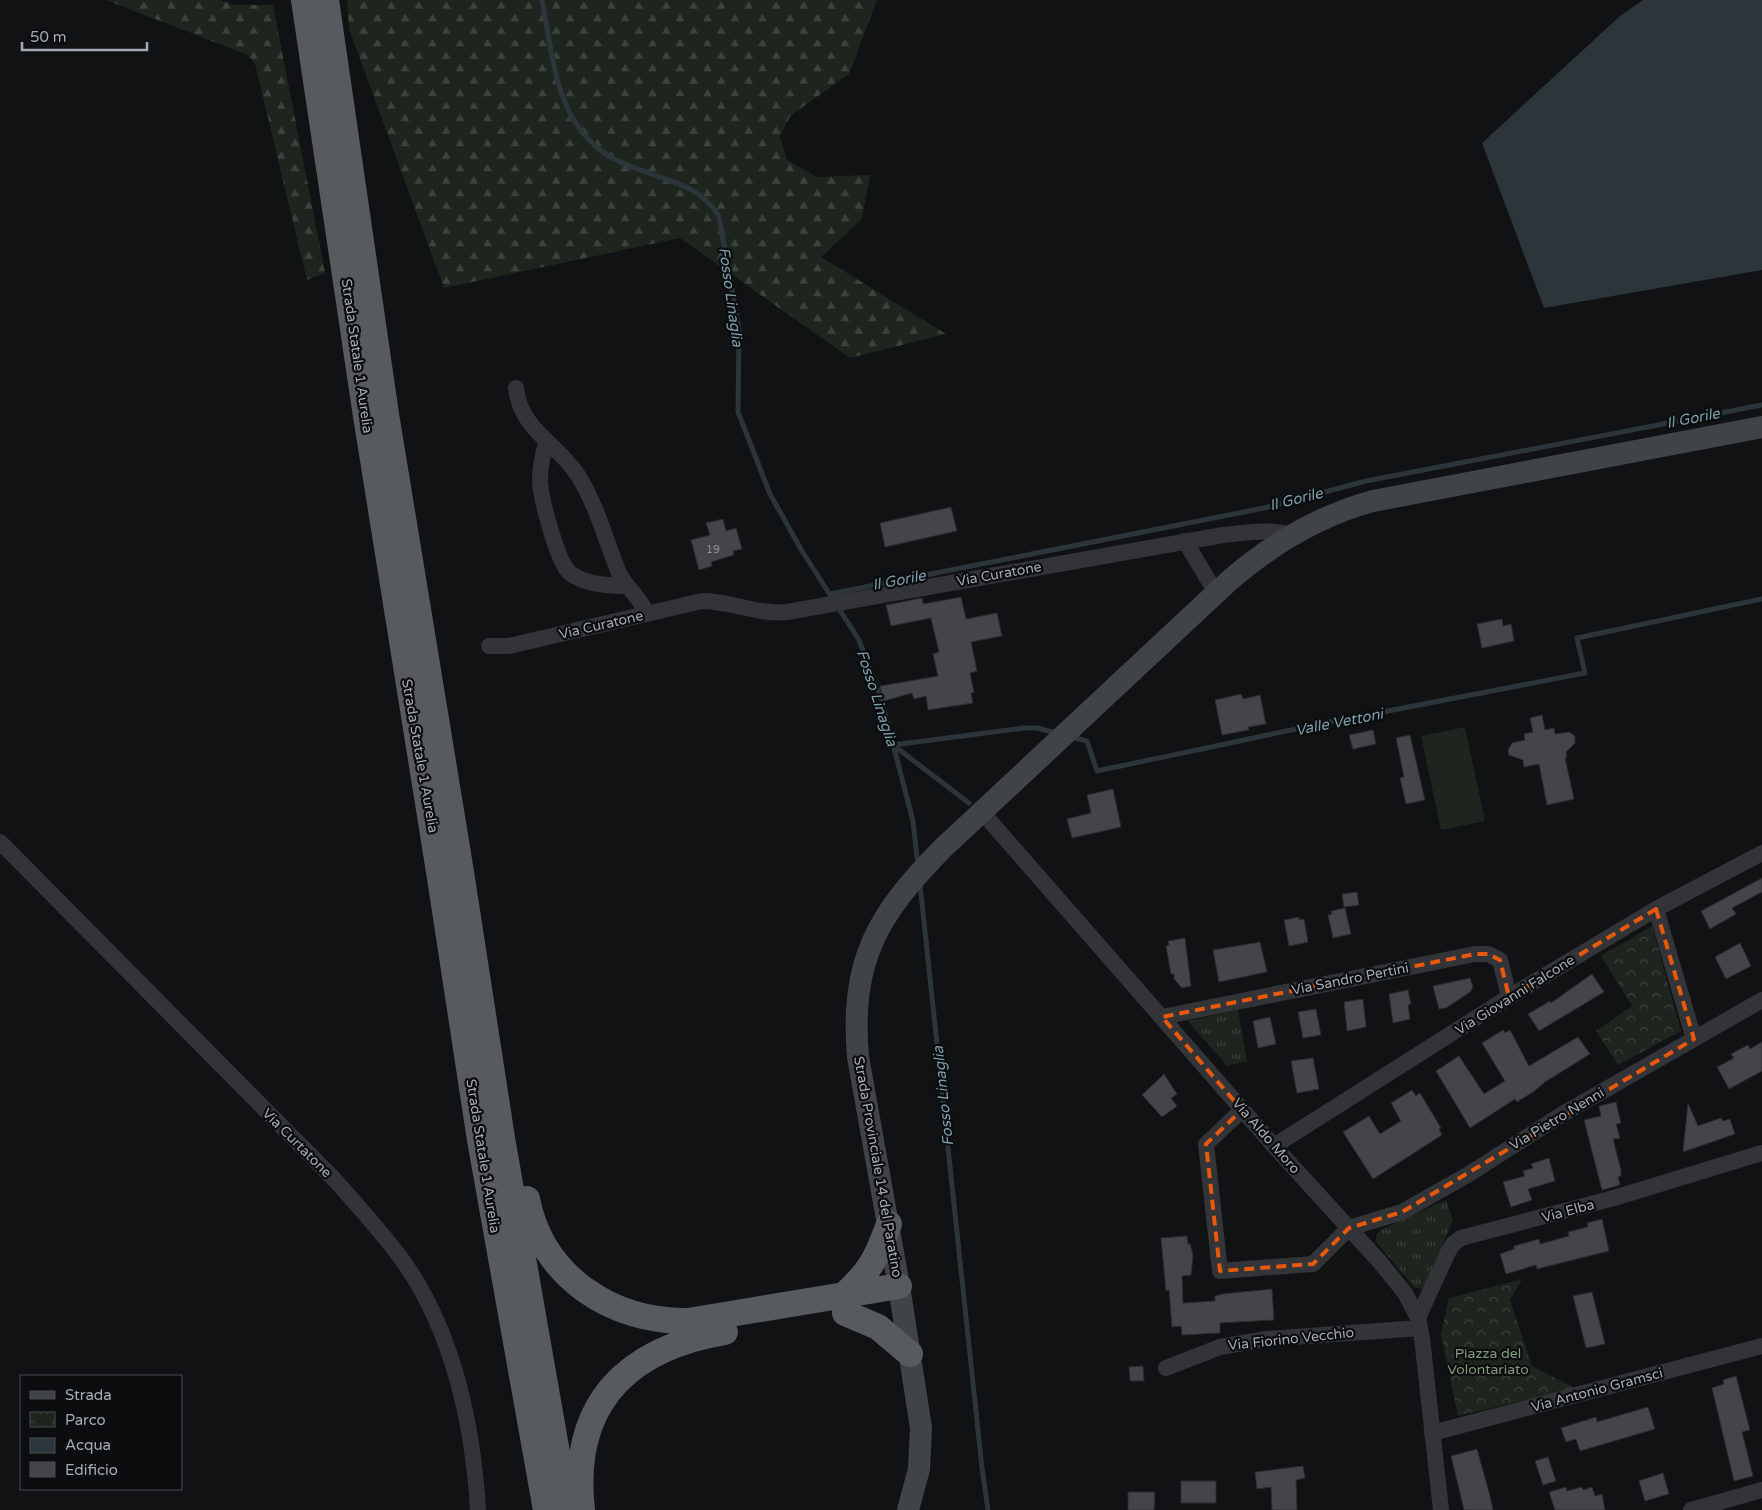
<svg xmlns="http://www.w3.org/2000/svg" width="1762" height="1510" viewBox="0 0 1762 1510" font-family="'Varela Round',sans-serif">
	<defs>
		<pattern id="grass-tufts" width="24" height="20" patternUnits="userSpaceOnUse" patternTransform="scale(1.25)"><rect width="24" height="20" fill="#1e251e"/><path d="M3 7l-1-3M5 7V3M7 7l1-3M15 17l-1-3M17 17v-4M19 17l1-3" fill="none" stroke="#3c423c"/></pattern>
		<pattern id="forest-firs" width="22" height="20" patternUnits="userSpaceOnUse" patternTransform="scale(1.25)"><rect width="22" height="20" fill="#1e251e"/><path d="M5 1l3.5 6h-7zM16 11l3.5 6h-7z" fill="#3c423c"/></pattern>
		<pattern id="park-crowns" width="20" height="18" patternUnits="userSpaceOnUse" patternTransform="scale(1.25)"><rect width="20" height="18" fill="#1e251e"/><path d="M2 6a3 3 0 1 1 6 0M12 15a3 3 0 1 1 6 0" fill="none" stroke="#3c423c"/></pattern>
	</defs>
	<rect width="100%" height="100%" fill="#111213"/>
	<path fill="url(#grass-tufts)" d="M1238,1010L1247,1061L1227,1066L1188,1021Z
		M1446,1200L1453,1220L1424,1287L1421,1289L1414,1287L1376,1242V1235L1380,1230Z"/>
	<path fill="url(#forest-firs)" d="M106,0H220L234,5H273L325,273L307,280L255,64L248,55Z
		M347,0H877L849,74L790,116L780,137L787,160L817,177L870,175L862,219L821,257L946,334L850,358L680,238L444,288L349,29Z"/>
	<path fill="url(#park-crowns)" d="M1652,926L1681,1031L1618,1065L1596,1031L1632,1006L1601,956Z
		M1522,1279L1510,1300L1532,1366L1575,1388L1458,1416L1441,1334L1449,1298Z"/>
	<path fill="#1e251e" d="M1465,727L1485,821L1441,830L1421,736Z"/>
	<path fill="#2c363a" d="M1643,0H1762V270L1544,308L1482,143L1620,16Z"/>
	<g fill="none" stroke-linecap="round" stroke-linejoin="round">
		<path stroke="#2c363a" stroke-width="5" d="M542,0C553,53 554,116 602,151C617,163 636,168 654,175C682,185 702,190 719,216L739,330L738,412L770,494L802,551L859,640L882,702L913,821L918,866
			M830,594L1264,508L1366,481L1762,405
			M1071,737L1087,741L1097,771L1315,725L1585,673L1577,638L1762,599
			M893,745L1023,728H1037L1056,733
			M893,745L969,803
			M920,884L982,1468L988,1510"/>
	</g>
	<path fill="#434548" stroke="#2c2c2f" d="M951,507L957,531L885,547L880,523Z
		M723,519L726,531L736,528L742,549L733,551L734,555L711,562L712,566L699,570L691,540L710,535L706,523Z
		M961,597L966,619L997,613L1002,636L971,642L977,671L970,673L974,692L971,693L973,703L928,710L926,696L914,699L912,693L884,701L880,686L938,676L933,654L939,652L931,618L891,626L886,605L922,598L923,604Z
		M1502,619L1503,626L1511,624L1514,641L1482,648L1477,624Z
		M1241,694L1243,699L1260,695L1266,724L1248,727L1249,730L1222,735L1215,700Z
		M1542,715L1545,730L1554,728L1555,734L1569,732L1575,736V743L1566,752L1567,758H1565L1574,799L1547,805L1539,764L1524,767L1523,760L1509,755L1508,750L1512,743L1525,740L1524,734L1533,732L1530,718Z
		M1373,730L1376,744L1353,749L1349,735Z
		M1410,735L1425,800L1406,804L1400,778L1404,777L1396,738Z
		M1113,789L1121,827L1072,838L1067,819L1091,813L1087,795Z
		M1762,878V892L1732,908L1736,914L1710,929L1701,911Z
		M1357,892L1359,905L1344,907L1342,894Z
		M1345,908L1351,934L1333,938L1328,915L1332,914L1331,911Z
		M1299,917V920L1304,919L1308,942L1289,946L1284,920Z
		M1185,938L1191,986L1182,988L1174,979V974H1171L1166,946L1169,945L1168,941Z
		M1260,942L1267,972L1219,982L1213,950Z
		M1740,943L1751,966L1726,979L1715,957Z
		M1592,974L1604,992L1539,1031L1528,1014L1550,1001L1551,1003Z
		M1470,978L1473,987L1470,992L1446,1008L1439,1009L1433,986Z
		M1408,990L1411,1004L1408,1005L1410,1019L1393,1023L1389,994Z
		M1363,999L1366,1027L1347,1031L1344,1002Z
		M1316,1009L1321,1035L1303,1038L1298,1012Z
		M1270,1017L1276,1044L1258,1048L1253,1021Z
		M1503,1030L1505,1033L1510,1030L1529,1066L1578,1037L1590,1054L1545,1082L1533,1092L1517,1102L1515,1099L1470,1128L1436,1071L1459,1056L1484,1094L1505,1081L1482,1043Z
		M1762,1042V1071L1729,1089L1717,1067L1734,1058L1731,1054L1748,1045L1750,1049Z
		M1313,1058L1319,1089L1297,1093L1291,1061Z
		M1164,1074L1177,1094L1171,1098L1177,1106L1162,1117L1142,1095Z
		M1412,1090L1416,1096L1420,1093L1441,1128L1439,1129L1442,1135L1373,1179L1343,1132L1369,1116L1380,1134L1401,1121L1391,1103Z
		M1616,1102L1621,1123L1616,1124L1620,1138L1613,1139L1621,1170V1176L1618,1177L1620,1185L1602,1190L1584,1120L1601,1116L1599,1106Z
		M1688,1103L1698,1126L1721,1118L1723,1121L1730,1119L1735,1134L1683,1152Z
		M1549,1158L1555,1181L1528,1189L1532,1200L1511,1207L1503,1182L1525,1176L1523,1171L1533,1168L1531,1164Z
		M1602,1219L1609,1251L1537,1269L1536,1265L1506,1274L1500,1254L1514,1249V1246L1539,1239L1540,1244L1569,1236L1568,1232L1588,1227L1587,1223Z
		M1187,1236L1188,1244H1190L1193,1255L1191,1275L1182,1276L1183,1303L1215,1301V1296L1222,1294L1272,1289L1274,1320L1220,1323V1333L1182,1335L1181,1326L1172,1327L1169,1290L1166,1291L1161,1238Z
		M1592,1292L1605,1344L1586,1348L1573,1296Z
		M1143,1366L1144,1381H1130L1129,1367Z
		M1736,1376L1750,1430L1742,1432L1753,1476L1734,1481L1712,1388L1724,1384L1723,1380Z
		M1648,1407L1655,1429L1580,1451L1576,1439L1566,1442L1561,1428L1596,1417L1597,1422Z
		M1477,1449L1490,1496L1493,1510H1464L1451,1456Z
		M1548,1457L1556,1481L1543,1485L1535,1461Z
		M1303,1466L1305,1478L1296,1480L1297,1510H1272L1271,1487L1257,1489L1255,1472Z
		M1663,1473L1669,1494L1645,1501L1639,1481Z
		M1181,1481H1216V1503H1181Z
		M1566,1487L1567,1491L1582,1487L1583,1490L1592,1487L1595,1496L1602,1494L1605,1510H1555L1549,1492Z
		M1128,1492H1155L1154,1510H1128Z"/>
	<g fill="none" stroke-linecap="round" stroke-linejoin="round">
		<path stroke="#333437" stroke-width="16" d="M516,388C520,430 559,444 579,477C597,506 606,541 619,573C626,588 641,598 647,614
			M546,442C543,454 540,467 540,480C540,497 557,559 568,571C581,584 609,586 627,586
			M1185,541L1216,593
			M489,646H509L702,601C731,601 758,615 787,612L1223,535C1246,533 1268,528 1291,535
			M982,812L1274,1146L1379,1261L1405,1293L1418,1318L1422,1338L1441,1510
			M0,842L334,1179C358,1206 382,1232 403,1261C453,1331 473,1425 478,1510
			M1656,909L1694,1039
			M1162,1017L1475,954H1488L1500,960L1509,997
			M1242,1110L1206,1144L1220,1271L1313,1264L1349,1228L1402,1212L1469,1174L1561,1115L1762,1000
			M1274,1146L1509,997L1656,909L1762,853
			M1418,1318L1448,1252L1453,1244L1461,1238L1614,1198L1762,1153
			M1166,1368L1220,1347L1266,1339L1420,1328
			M1432,1433L1762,1346
			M1691,1510L1762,1490"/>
		<path stroke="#414447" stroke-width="22" d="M908,1510L919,1469L921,1428L899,1286L858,1057C850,960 877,915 943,848L1230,580C1273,543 1318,516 1373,501L1762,427"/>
		<path stroke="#575a5f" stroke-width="26" d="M304,0L366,416L440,878L480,1140L546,1510
			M326,0L386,414L461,872L502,1138L567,1510
			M527,1199C542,1277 612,1322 688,1321L899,1286
			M843,1296C870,1271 876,1260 889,1224
			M845,1313L878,1327L910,1354
			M582,1510C570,1405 625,1349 725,1332"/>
	</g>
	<path fill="none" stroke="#e8590c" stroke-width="4" stroke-dasharray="10 6" stroke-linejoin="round" d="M1656,909L1694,1039L1402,1212L1349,1228L1313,1264L1220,1271L1206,1144L1242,1110L1162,1017L1475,954H1488L1500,960L1509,997Z"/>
	<g text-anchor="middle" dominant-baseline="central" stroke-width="4.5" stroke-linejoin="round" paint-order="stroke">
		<g font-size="11" fill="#8c9298">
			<text x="713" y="549">19</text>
		</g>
		<g font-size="14" fill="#a4abb2" stroke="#0c0d0e">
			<text transform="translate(357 356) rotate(82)">Strada Statale 1 Aurelia</text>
			<text transform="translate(999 574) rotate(-10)">Via Curatone</text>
			<text transform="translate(601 625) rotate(-13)">Via Curatone</text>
			<text transform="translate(420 756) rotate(80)">Strada Statale 1 Aurelia</text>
			<text transform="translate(1350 979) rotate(-11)">Via Sandro Pertini</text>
			<text transform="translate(1515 995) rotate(-32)">Via Giovanni Falcone</text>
			<text transform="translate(1557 1119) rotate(-31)">Via Pietro Nenni</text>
			<text transform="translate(1266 1136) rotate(49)">Via Aldo Moro</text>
			<text transform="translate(297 1143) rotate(45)">Via Curtatone</text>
			<text transform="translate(483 1156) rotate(81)">Strada Statale 1 Aurelia</text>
			<text transform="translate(878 1167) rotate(80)">Strada Provinciale 14 del Paratino</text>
			<text transform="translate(1568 1211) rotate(-15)">Via Elba</text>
			<text transform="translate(1291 1339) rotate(-6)">Via Fiorino Vecchio</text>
			<text transform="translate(1597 1390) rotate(-15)">Via Antonio Gramsci</text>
		</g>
		<g font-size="14" fill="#809c7c" stroke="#0c0d0e">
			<text x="1488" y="1353">Piazza del<tspan x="1488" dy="16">Volontariato</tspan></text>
		</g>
		<g font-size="15" font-style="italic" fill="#7d9dab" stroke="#0c0d0e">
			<text transform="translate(731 297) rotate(82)">Fosso Linaglia</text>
			<text transform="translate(1693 418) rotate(-11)">Il Gorile</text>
			<text transform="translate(1296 499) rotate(-14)">Il Gorile</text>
			<text transform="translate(899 580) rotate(-11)">Il Gorile</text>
			<text transform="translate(877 698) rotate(72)">Fosso Linaglia</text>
			<text transform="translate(1339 722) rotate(-11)">Valle Vettoni</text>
			<text transform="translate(943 1096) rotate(-96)">Fosso Linaglia</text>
		</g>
	</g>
	<rect x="20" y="1375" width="162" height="115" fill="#0c0d0e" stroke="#494c50"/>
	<rect x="30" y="1391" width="25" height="8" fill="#414447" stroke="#494c50"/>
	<text x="65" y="1400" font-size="15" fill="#a4abb2">Strada</text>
	<rect x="30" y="1412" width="25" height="15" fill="url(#park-crowns)" stroke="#494c50"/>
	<text x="65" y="1425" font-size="15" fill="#a4abb2">Parco</text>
	<rect x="30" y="1438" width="25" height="15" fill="#2c363a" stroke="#494c50"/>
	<text x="65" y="1450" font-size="15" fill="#a4abb2">Acqua</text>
	<rect x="30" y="1462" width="25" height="15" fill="#434548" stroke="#494c50"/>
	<text x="65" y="1475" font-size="15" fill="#a4abb2">Edificio</text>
	<path d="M22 42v8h125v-8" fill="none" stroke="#a4abb2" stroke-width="2.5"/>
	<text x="30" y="42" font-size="15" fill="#a4abb2" stroke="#0c0d0e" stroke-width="4" paint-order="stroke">50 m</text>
</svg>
